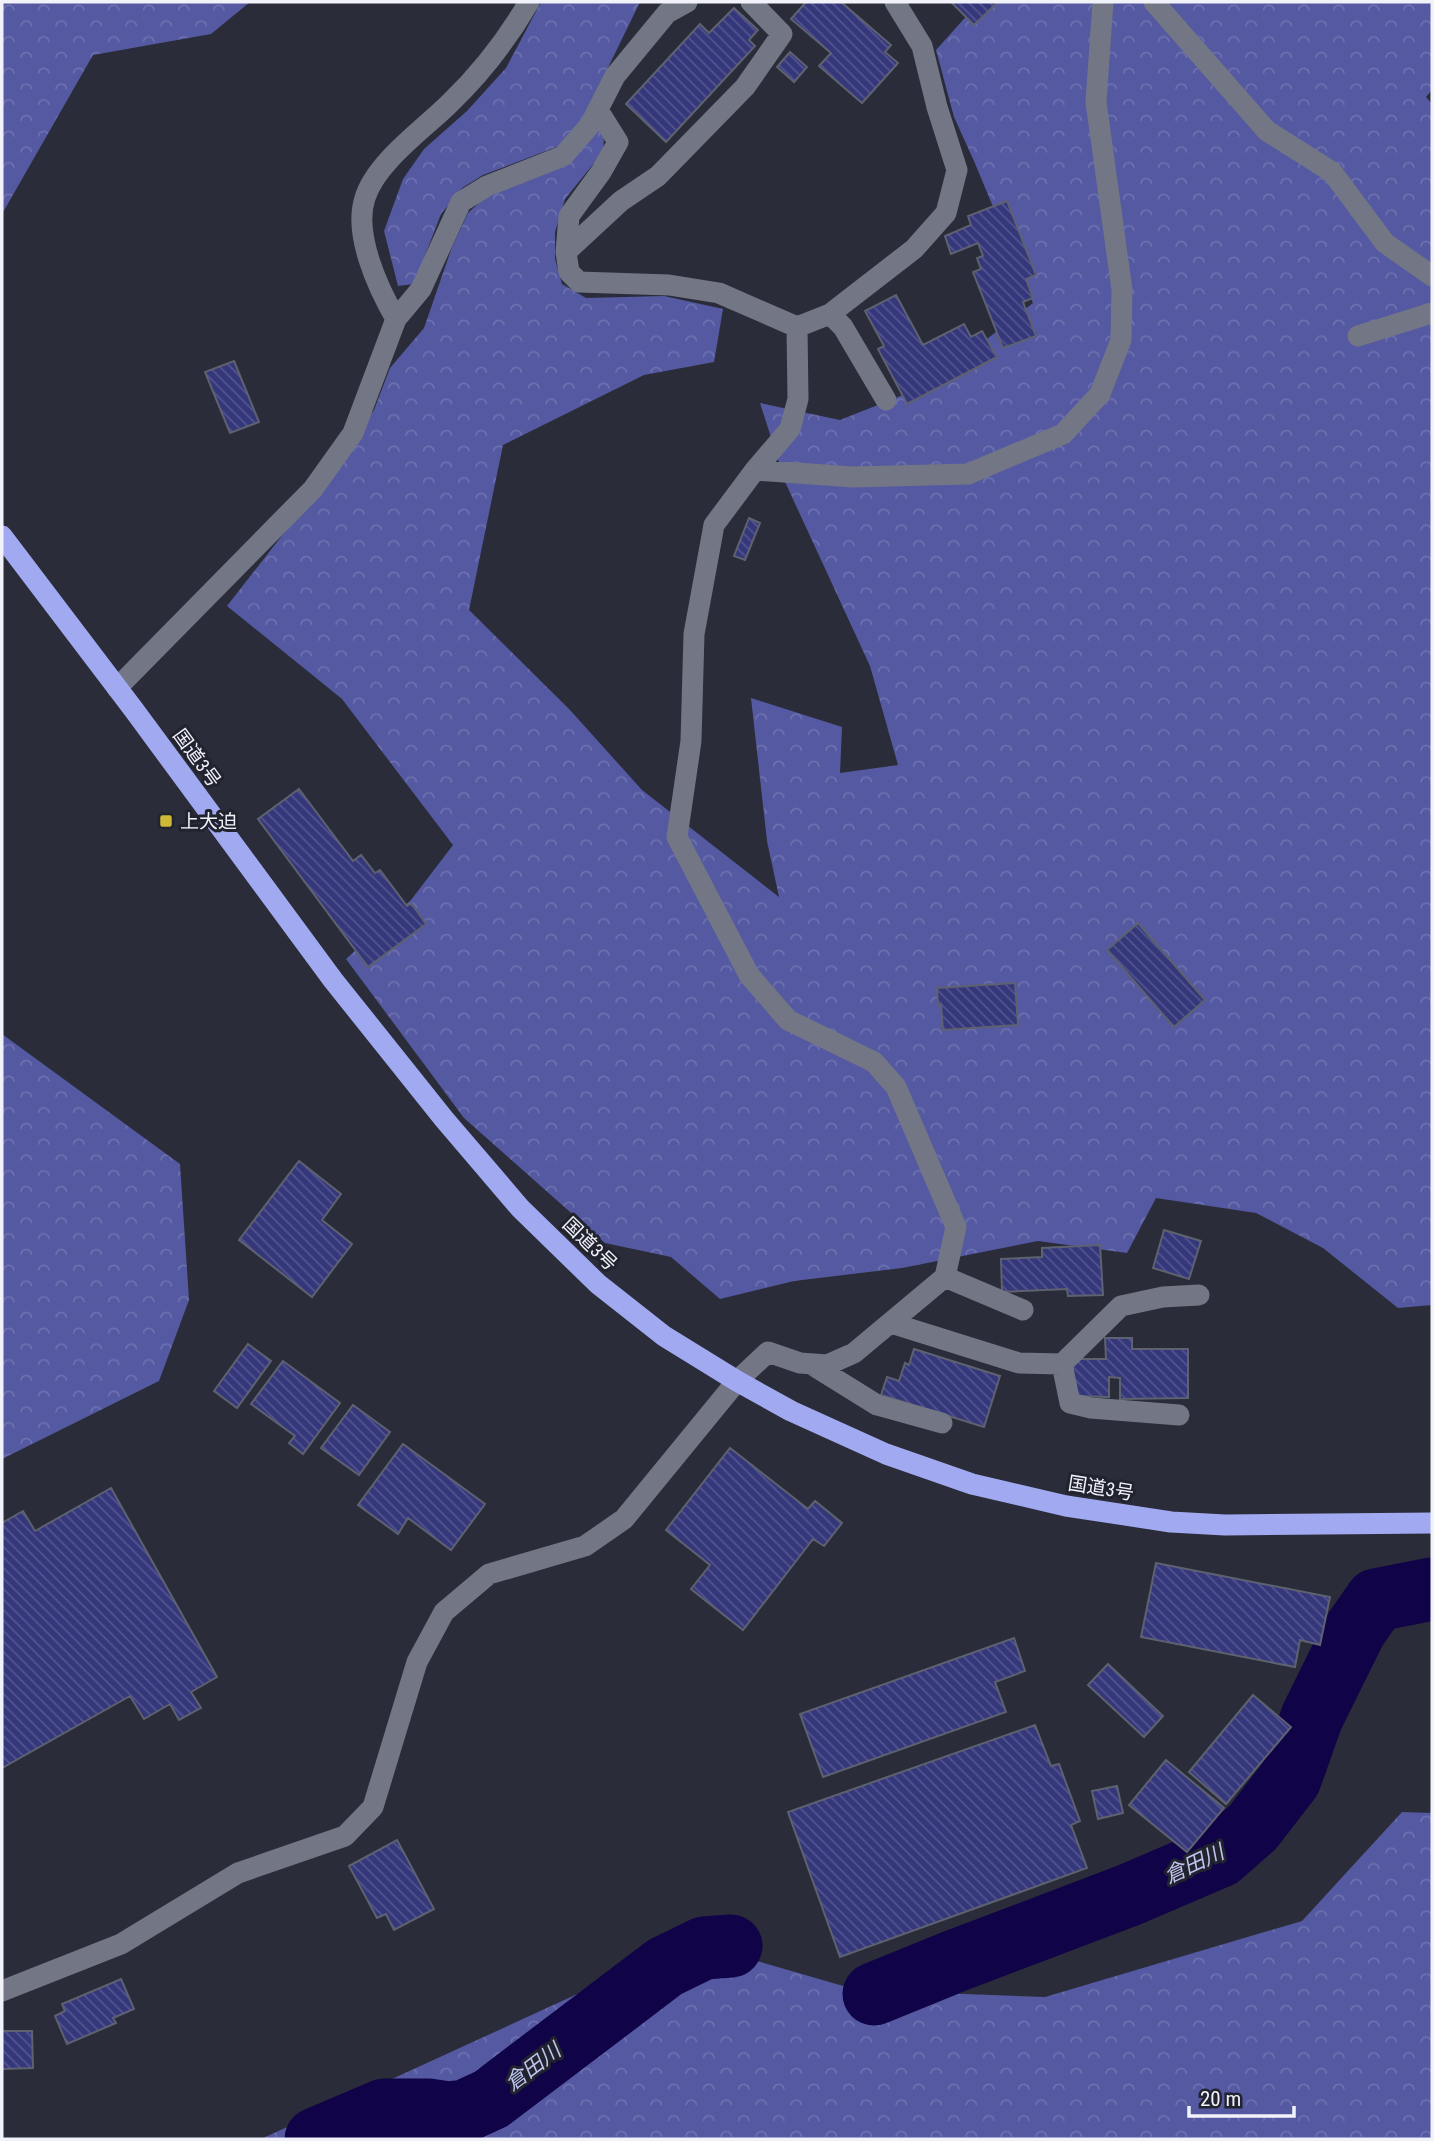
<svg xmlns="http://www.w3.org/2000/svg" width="1434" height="2141" viewBox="0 0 1434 2141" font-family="'Roboto Condensed','Noto Sans JP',sans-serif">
	<defs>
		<pattern id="forest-crowns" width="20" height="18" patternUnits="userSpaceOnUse" patternTransform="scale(1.75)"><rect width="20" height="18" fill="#5459a1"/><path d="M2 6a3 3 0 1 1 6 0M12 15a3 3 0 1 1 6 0" fill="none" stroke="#6d71af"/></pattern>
		<pattern id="building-back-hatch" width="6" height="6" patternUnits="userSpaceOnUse" patternTransform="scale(1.75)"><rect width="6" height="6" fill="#35377b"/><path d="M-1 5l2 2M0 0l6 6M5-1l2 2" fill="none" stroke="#53548f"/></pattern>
	</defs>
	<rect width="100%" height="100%" fill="#2a2c39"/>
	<path fill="url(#forest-crowns)" d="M2,2H250L211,34L93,55L2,214Z
		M541,2H640L584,117L559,146L483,175L462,188L441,214L414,284L398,286L384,231L403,179L424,149L467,111L506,68Z
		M979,2H1432V90L1426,97L1432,104V1305L1398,1308L1323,1248L1256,1213L1156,1198L1127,1253L1038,1241L902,1268L794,1281L720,1299L671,1257L605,1243L464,1118L346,959L411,900L453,845L342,699L227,606L330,474L374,410L390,368L424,328L452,247L468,213L490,193L599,130L604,134L603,152L565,199L555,232V259L562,284L586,298L664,296L723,309L714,362L644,375L503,445L469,610L570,710L642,790L779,897L767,841L751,698L842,727L840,773L898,765L870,666L786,484L760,403L840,420L928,385L1033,303L974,161L954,117L936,50Z
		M2,1034L180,1164L189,1300L159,1381L2,1459Z
		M1402,1812L1432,1813V2139H261L691,1942L857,1990L1045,1997L1302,1921Z"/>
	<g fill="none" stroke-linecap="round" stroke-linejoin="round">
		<path stroke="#100347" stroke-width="63" d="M874,1994L955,1961L1129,1895L1220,1856L1253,1827L1290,1779L1312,1717L1355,1630L1376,1600L1432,1589
			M316,2139L384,2110H428L448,2113L465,2111L491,2099L665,1967L704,1948L731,1946"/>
	</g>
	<path fill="url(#building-back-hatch)" stroke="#5e616f" stroke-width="2" d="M806,2H841L891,45L885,52L898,63L862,103L819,66L831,53L791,19Z
		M951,2H998L974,25Z
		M734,8L758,30L749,40L755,46L666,142L626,104L700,24L709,33Z
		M790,52L807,67L794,82L777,67Z
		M1007,201L1036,275L1026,279L1033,298L1023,302L1036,336L1003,348L973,272L981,269L977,258L983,256L978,243L951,254L945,236L971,225L968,216Z
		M896,295L923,345L964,324L971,337L982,331L997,357L907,404L878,349L884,346L865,311Z
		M234,361L259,422L230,433L205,372Z
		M749,518L760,523L745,560L734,556Z
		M299,789L353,861L361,855L375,873L380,870L407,906L411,903L426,924L368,967L258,819Z
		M1138,923L1205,1000L1174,1027L1107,950Z
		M1015,983L1018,1025L943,1030L941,1004L938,1005L937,988Z
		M299,1161L341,1194L322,1220L352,1244L312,1297L239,1240Z
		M1164,1230L1201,1241L1189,1279L1153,1268Z
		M1100,1245L1103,1295L1068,1296L1067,1289L1002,1292L1001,1259L1042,1257V1248Z
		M1105,1338H1132V1349H1188V1398L1120,1399V1378L1109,1377V1397L1073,1396V1359H1106Z
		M248,1344L271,1361L237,1408L214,1391Z
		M914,1349L1000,1376L984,1427L881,1395L887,1377L899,1381L905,1363L909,1365Z
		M283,1361L340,1403L303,1454L289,1443L295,1436L251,1404Z
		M353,1405L390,1432L359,1475L321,1448Z
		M403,1444L485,1504L451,1550L408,1518L398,1534L358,1505Z
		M730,1448L808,1509L815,1501L842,1523L824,1546L813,1539L743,1630L691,1589L710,1565L666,1530Z
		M111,1488L217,1677L191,1692L201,1708L179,1720L170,1704L144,1719L130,1696L2,1768V1523L23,1511L35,1531Z
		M1156,1563L1330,1597L1320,1645L1300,1640L1295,1667L1141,1637Z
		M1014,1638L1025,1671L995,1682L1006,1712L823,1777L800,1714Z
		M1108,1664L1163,1716L1144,1737L1088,1685Z
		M1253,1695L1291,1727L1226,1804L1189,1772Z
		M1035,1725L1051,1766L1059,1764L1080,1821L1071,1825L1087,1868L840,1957L788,1812Z
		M1166,1760L1224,1808L1187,1852L1129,1805Z
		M1117,1786L1123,1813L1098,1819L1092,1791Z
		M397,1840L434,1909L394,1930L386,1914L377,1918L349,1866Z
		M121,1979L134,2009L113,2018L116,2023L67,2044L55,2016L65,2011L62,2004Z
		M2,2031H32L33,2068L2,2069Z"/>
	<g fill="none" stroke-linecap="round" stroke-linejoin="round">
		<path stroke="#737684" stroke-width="21" d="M751,2L782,34L745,87L658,176L621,201L566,252L569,272L579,282L669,285L719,293L797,327L830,314L843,327L886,400
			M1154,2L1267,131L1332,172L1385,243L1432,276
			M566,252L569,216L601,172L618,142L598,110
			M830,314L914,249L946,213L957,170L937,107L922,46L895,2
			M396,319C378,288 353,234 365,198C376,162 424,129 450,103C480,74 508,38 529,2
			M797,327L798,399L790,429L755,470L853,477L968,474L1063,434L1100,394L1121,340L1122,290L1096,102L1103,2
			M1358,336L1432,313
			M117,688L313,489L353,433L396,319L421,289L461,202L487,186L563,156L590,125L615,76L667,13L687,2
			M945,1277L1023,1310
			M891,1323L1019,1363L1062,1364L1121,1306L1163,1297L1199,1295
			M811,1364L877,1405L942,1423
			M1062,1364L1070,1403L1091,1408L1179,1415
			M2,1991L121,1944L238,1873L345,1836L373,1807L417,1662L444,1612L489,1574L585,1546L624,1519L737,1381L768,1352L800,1363L827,1365L854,1353L945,1277L956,1227L896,1087L874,1062L788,1020L749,975L677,837L691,741L694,634L714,525L755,470"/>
		<path stroke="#a1aaf0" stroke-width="21" d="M2,536L134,710L333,980L444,1119L520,1208L598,1284L664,1336L737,1381L791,1411L886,1454L972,1484L1066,1506L1171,1522L1225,1525L1432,1523"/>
	</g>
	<rect fill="#cfb837" stroke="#21232e" stroke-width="2.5" x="159" y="814" width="14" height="14" rx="3.5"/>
	<g text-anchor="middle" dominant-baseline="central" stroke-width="6" stroke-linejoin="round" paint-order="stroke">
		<g font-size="19" fill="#f1f2fa" stroke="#21232e">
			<text transform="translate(197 758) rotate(54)">国道3号</text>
			<text transform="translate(590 1244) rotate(44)">国道3号</text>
			<text transform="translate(1101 1488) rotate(9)">国道3号</text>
		</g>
		<g font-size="19" fill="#f1f2fa" stroke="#21232e" text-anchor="start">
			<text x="180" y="821">上大迫</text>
		</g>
		<g font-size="21" font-style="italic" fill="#bfc5ee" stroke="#21232e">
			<text transform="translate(1194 1864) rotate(-25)">倉田川</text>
			<text transform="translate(533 2067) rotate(-37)">倉田川</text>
		</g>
	</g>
	<rect width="1434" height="2141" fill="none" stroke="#f1f2fa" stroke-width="7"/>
	<path d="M1189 2106v10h105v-10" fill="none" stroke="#f1f2fa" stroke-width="3.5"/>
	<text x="1200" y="2106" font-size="21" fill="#f1f2fa" stroke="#21232e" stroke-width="5" paint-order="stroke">20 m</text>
</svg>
